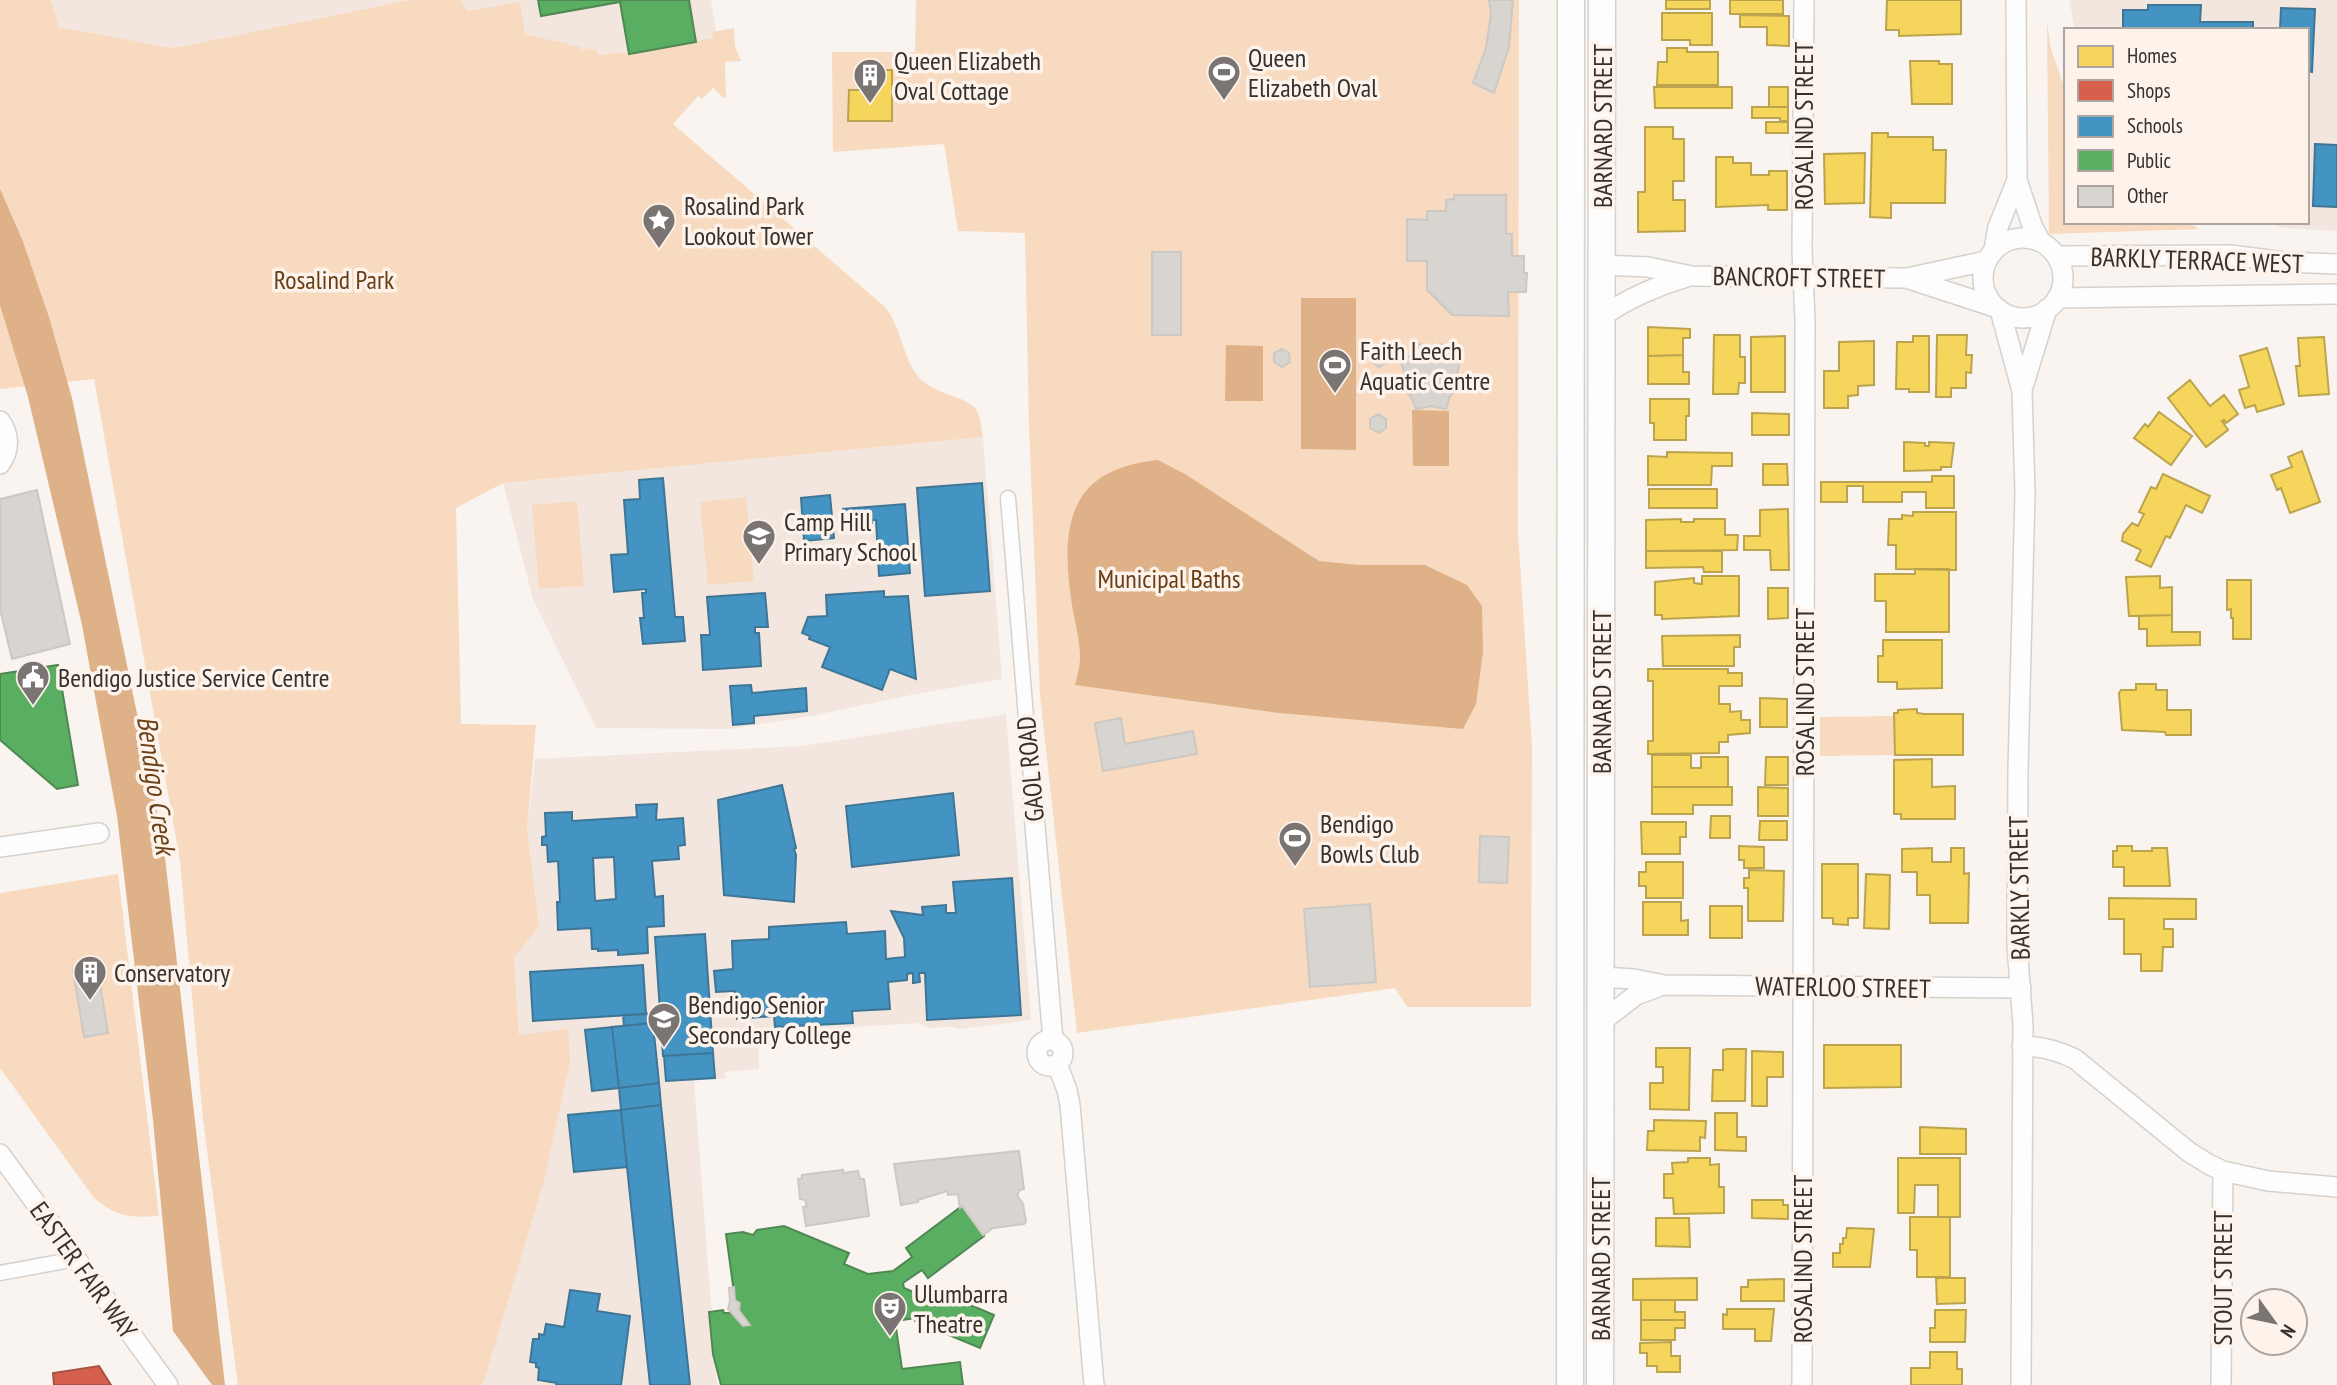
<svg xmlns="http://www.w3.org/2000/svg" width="2337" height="1385" viewBox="0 0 2337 1385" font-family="'PT Sans Narrow',sans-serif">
	<rect width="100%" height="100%" fill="#f9f4ef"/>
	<path fill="#f2e6de" d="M51,0H410L173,48L59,27Z
		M460,0H711L716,31L712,33L713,38L626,54L625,52L599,55L596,50L590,48L581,51L580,47L525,34L520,2L468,11Z
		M2069,0H2337V231L2286,228L2259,222H2307V30H2075Z
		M983,437L1002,679L916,694L816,715L730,729L596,728L533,599L503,483Z
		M1006,714L1031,1020L960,1029L951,1027L928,1028L918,1023L758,1033L759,1069L725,1072L726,1078L694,1080L717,1385H483L543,1185L519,1035L514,958L539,926L527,829L535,759L802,746Z"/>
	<path fill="#f8dac0" d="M0,0H51L59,27L173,48L410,0H460L468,11L520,2L525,34L581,47V50L590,48L596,50L599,55L625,52L626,54L713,38L712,32L734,28L735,46L741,61L725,62L726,97L724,98L713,88L702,99L698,96L673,124L885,307C901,327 902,355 917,375C933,396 968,395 977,411C981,418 981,429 983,437L503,483L456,508L461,724L536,725L527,829L539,926L514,958L519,1035L568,1029L570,1062L543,1185L483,1385H238L203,1120L180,861L94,379L0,389Z
		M916,0H1519L1518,532L1532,748L1531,1007H1407L1395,988L1077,1033L1040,695L1029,426L1025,233L958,231L944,144L833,152L832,52H915Z
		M2047,23L2051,49L2066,92V222H2187L2199,229L2049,234Z
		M746,497L754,581L708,585L700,502Z
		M577,501L584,586L539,589L532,505Z
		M1894,716V755L1820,756V717Z
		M118,874L159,1216C130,1218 117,1217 94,1198L0,1068V893Z"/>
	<path fill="#deb189" d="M0,189L22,239L49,317L72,398L163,840L225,1385H212L173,1331L153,1120L117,816L82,625L28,397L0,305Z
		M1301,298H1356V450L1301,449Z
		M1226,345L1263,346V401H1225Z
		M1412,410L1449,411V466H1413Z
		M1158,460L1185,474L1319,561L1359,565H1425L1467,585L1482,606L1483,652L1476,704L1463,729L1279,713L1075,685C1077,676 1080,667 1080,658C1080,639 1075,623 1072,605C1060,527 1067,469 1158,460Z"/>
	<path fill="#f6d55c" stroke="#bca44e" stroke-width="2" d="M1666,0H1710V9H1666Z
		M1730,0H1783V14H1730Z
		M1887,0H1961V34L1899,36V30H1886Z
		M1662,13H1712V45H1690V40H1662Z
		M1740,15L1789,16V46L1767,45V27H1740Z
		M1667,48H1687V52H1718V85H1657L1658,62H1667Z
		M1910,61H1939V64H1952V104H1912Z
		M863,63H881V70H892V121H848L849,90H864Z
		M1654,87H1732V108H1655Z
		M1769,87H1788V107H1769Z
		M1752,107H1788V121H1780V118H1752Z
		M1766,122H1788V133H1766Z
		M1645,127H1673V139H1684V181H1673V200H1685V231L1638,232V192H1645Z
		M1872,133H1888V137H1933V150H1946L1945,203H1891V218L1870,217Z
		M1865,153L1864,203L1825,204L1824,154Z
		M1716,157H1733V163H1751V175H1769V171H1787V210H1768V205L1716,207Z
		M1648,327L1690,329V338H1683V355L1648,356Z
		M1714,335H1740V357H1745V383H1739L1738,394H1713Z
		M1937,335H1967L1966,355H1972L1971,373L1966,372V388H1951V397H1936Z
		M1785,336V392H1751V337Z
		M1913,336H1929V392H1909V389H1896L1897,342H1913Z
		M2324,337L2329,394L2299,396L2296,366H2300L2298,338Z
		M1874,341V385L1858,386V395L1848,396V408H1824V371H1839V342Z
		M2267,348L2284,404L2257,412L2255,405L2245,408L2239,390L2249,387L2240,356Z
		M1683,355V372H1689V384H1648V356Z
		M2190,380L2210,406L2224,395L2238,414L2226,423L2224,420L2222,421L2228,430L2206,447L2168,398Z
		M1650,399H1689V416H1686V440H1654V423H1650Z
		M2159,412L2192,436L2171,465L2134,438L2145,424L2148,427Z
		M1752,413L1789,414V435H1752Z
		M1904,442L1925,443V446H1929V442L1954,443L1951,467H1941V470L1904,471Z
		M2302,451L2320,502L2290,513L2281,488L2277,490L2271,475L2292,467L2288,457Z
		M1667,452L1732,453V466H1712L1711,485H1648V456L1667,457Z
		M1763,464H1787L1788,485H1763Z
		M2163,474L2210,496L2202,513L2186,505L2170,538L2166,536L2151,567L2136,560L2141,550L2122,541L2123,534L2132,523L2138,526L2144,514L2139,512L2151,487L2156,489Z
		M1932,476H1954V508H1926V492H1902V502H1863V486H1847V502H1821V482H1932Z
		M1649,489H1717V508H1649Z
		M1788,509L1789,570H1771L1770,550H1744V536H1760V510Z
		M1913,512H1956V570L1896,569V545H1888L1889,519H1902V515L1913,516Z
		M1681,519V522H1694V519H1725V535H1738L1737,550L1646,551V520Z
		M1646,551H1722V572H1704L1703,567L1646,568Z
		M1915,569H1949V632H1886V601H1875V574H1915Z
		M1702,576H1739V616L1662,619V615H1655V582L1694,578V583L1702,584Z
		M2160,576V588L2172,587V615L2129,616L2126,577Z
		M2227,580H2251V639H2233V618H2231V609L2227,610Z
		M1768,588H1788V618L1768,619Z
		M2172,615V632H2200V645L2147,646V629H2139V616Z
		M1740,635V647H1734V666H1663L1662,636Z
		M1883,640H1942V688L1897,689V682H1878V656H1883Z
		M1648,669H1728V673H1742V686H1719V704H1730V712L1741,711V720H1750V733L1728,735V742H1719V753L1648,754V741H1653V681H1648Z
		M2136,684H2156V690H2167V710H2191V735H2166L2165,732L2122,730L2119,693L2121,690H2136Z
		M1760,698L1787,699V727H1760Z
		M1917,709V713L1924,714H1963V755H1895L1894,713H1898V710Z
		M1652,755H1691V768H1701V757H1728V787H1652Z
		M1766,757H1788V785H1765Z
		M1932,759V787L1955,786V819H1901V814H1894V760Z
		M1652,787H1732V805H1693V814H1652Z
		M1758,787L1788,788V816H1758Z
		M1711,816H1730V838H1710Z
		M1760,821H1787V840H1759Z
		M1641,822H1686V837H1680V854H1642Z
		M1739,846L1764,847V868H1744V860H1739Z
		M2117,846H2132V851H2152V848H2167L2170,886H2124V867H2113V851H2117Z
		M1932,848V862H1951V848H1964V874L1969,873L1968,923H1930V895H1917V872H1902V849Z
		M1646,862H1683V898H1646V886H1639V872H1646Z
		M1822,864H1858V918H1848V925L1833,924V918H1822Z
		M1749,870L1784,871L1783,921H1748V888H1744V878H1749Z
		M1866,874L1890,875L1889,929L1864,928Z
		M2109,898L2196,899V919H2164V929H2173V947H2163L2162,971H2141V954H2124V919H2109Z
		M1643,902H1681V921L1688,920V935H1643Z
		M1710,906H1742V938H1710Z
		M1824,1045H1901V1087L1824,1088Z
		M1656,1048H1690L1689,1110L1650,1109V1083H1663V1067H1656Z
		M1727,1049H1746L1745,1101H1712L1713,1070H1723V1050Z
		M1752,1051L1783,1052V1077H1767V1106H1752Z
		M1715,1113H1737V1137H1746V1151L1715,1150Z
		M1654,1120L1706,1121L1705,1138L1700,1137V1151L1647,1150L1648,1131H1654Z
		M1920,1127L1966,1129V1154H1920Z
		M1688,1158H1710V1165L1719,1164V1187H1724V1213L1674,1214L1673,1198H1664V1174H1673L1672,1163L1688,1162Z
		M1898,1158H1960V1217H1938V1185H1915L1914,1213H1898Z
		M1752,1200H1783V1205H1788V1219L1752,1218Z
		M1910,1217H1950V1277H1917V1250H1910Z
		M1656,1218H1689L1690,1247L1656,1246Z
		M1847,1228L1874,1229L1870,1267H1833V1253H1840V1244H1843V1238H1846Z
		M1697,1278V1300H1633V1279Z
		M1936,1278H1965V1303L1937,1304Z
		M1784,1279V1301H1741V1287H1748V1280Z
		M1641,1300H1675V1312H1685V1320H1641Z
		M1727,1309H1774L1771,1341H1755V1329H1723V1314L1727,1315Z
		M1935,1310H1966L1965,1342H1930V1328H1935Z
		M1641,1320H1685V1328H1675V1340H1641Z
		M1671,1342V1356H1680V1372H1657V1366H1647V1353H1640V1343Z
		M1930,1352H1957V1369H1962V1385H1911V1368H1930Z"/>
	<path fill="#d6604d" stroke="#a65244" stroke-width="2" d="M99,1366L111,1385H54L53,1373Z"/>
	<path fill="#4393c3" stroke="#3f7696" stroke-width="2" fill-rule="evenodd" d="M2148,5H2201L2200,22H2253V30H2123V10H2148Z
		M2281,8L2315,9L2312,72L2307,71V30H2280Z
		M2315,144L2337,145V207L2313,206Z
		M663,478L675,617H683L685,641L643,644L640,618H644L642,593H646V589L614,592L611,555L628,554L624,500L640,499L639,480Z
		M982,483L990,591L925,596L917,488Z
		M830,495L834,538L804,541L801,498Z
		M905,504L910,573L879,576L876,520H872V523H844L843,509Z
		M884,591V597L908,596L916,679L890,669L882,690L822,667L830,647L809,639L810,636L802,633L808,617L827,616L826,595Z
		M765,593L768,627H755V633H759L761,666L703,670L701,635H710L707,597Z
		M751,685L752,693L806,688L807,711L754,716V723L733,725L730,686Z
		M782,785L796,848L794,849L796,855L794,902L724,895L718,800Z
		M953,793L959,855L852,867L846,806Z
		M657,804L656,820L683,818L685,845L678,846L679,859L652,861L655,897L663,896L664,926L647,927L648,953L618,955V950L598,951V949H592L591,928L558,930L557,902H560L558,861L548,862L547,845H542V837L546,836L545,813L572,812V821L637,817L636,805ZM614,857L616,899L595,901L593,858Z
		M1012,878L1021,1015L927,1020L925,973H919L920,982L913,983V973L907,974V980L888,982L890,1009L852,1011L853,1023L775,1027L774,1016L737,1019L735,991L716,992L714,971L733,969L732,941L769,939V927L846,922L847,934L885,931L886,959L905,957L904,938L891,911L923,915L922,907L946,905V913H956L953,882Z
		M705,934L713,1053L663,1056L655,937Z
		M643,965L646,1014L533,1021L530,972Z
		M660,1013V1022L624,1026L623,1015Z
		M653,1023L659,1083L619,1088L612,1027Z
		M612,1027L619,1088L592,1091L585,1030Z
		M713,1053L715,1078L666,1081L664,1056Z
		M659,1083L661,1105L621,1110L619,1088Z
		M661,1105L672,1214L690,1385H650L621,1110Z
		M621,1110L627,1167L574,1172L568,1115Z
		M570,1290L600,1294L597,1311L630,1316L621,1385H556L557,1383L538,1380L539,1368L536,1367V1363L530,1362L533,1339H539V1334L544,1335L546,1324L564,1327Z"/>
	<path fill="#5aae61" stroke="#4f8852" stroke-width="2" d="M538,0H689L696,42L629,54L620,2L541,16Z
		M58,665L78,785L57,789L0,740V674Z
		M962,1206L984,1236L928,1278L922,1270L903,1283L904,1288L925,1297L929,1287L994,1315L980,1348L915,1321L916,1318L895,1321L902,1369L960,1362L963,1385H721L713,1354L709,1312L723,1310L724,1313H733L743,1326L750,1325L739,1310L740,1303L735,1300L726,1234L743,1232L753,1235L757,1230L784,1226L849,1253L844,1264L868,1274L893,1271L912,1257L906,1248Z"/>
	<path fill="#d8d4d0" stroke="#ccc8c4" stroke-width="2" d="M1513,0L1509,47L1494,93L1473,83L1486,48L1491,14L1489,0Z
		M1454,195H1506V234H1512V256H1524V273H1527L1526,292H1508L1509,316L1452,315L1427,290V261H1407V219L1427,220V211H1446V200L1454,199Z
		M1152,252H1181V335H1152Z
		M1419,344L1431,346L1443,344L1449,354L1460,361L1457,374L1460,385L1450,396L1446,409L1431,406L1416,409L1411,397L1401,385L1404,373L1401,361L1412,354Z
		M1282,349L1289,353L1290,362L1282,367L1274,362V353Z
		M1379,349L1387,353L1388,362L1379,367L1371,362V354Z
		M1378,414L1386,419V428L1379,433L1370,428V419Z
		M37,490L70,644L12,659L0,609V499Z
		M1121,718L1125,744L1193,731L1197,754L1103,771L1095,723Z
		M1480,836L1509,837L1507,883L1479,882Z
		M1370,904L1376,982L1310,987L1304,909Z
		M97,966L108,1033L84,1037L73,970Z
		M1019,1151L1024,1189L1020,1190L1017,1195L1023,1204L1026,1222L1024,1224L993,1228L983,1235L962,1206L960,1208L958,1194L948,1195L947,1191L918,1200V1202L901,1205L894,1164Z
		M843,1170V1173L858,1171L860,1179H864L869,1216L806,1226L803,1207H807L805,1200L800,1199L798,1179L802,1178V1175Z
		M734,1287L735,1300L740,1303L739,1310L750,1325L743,1326L728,1309L730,1301L729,1288Z"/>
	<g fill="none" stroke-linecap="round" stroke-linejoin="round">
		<defs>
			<path id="pedestrian" d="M1008,498L1033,802
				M0,1273L76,1259"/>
			<path id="minor" d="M2016,0L2017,180L2033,228L2041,242
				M1983 278a40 40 0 1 1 80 0a40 40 0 1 1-80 0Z
				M1994,250L1998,227L2017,180
				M2057,256L2230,255L2285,262L2337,264
				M1601,265L1648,267L1692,276L1907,278L1986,261
				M1909,279L1995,307
				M2057,298L2337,294
				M2000,310L2022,391L2025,493L2018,770L2017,945L2023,1025L2021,1385
				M1602,316C1629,298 1656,286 1687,277
				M2022,390L2047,309
				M0,421C10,435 10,450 0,464
				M1033,802L1053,1040
				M0,847L99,833
				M1600,977L1634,979L1664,985L2021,988
				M1600,1023L1636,995L1663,985
				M1037 1053a13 13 0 1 1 26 0a13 13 0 1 1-26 0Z
				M2022,1046C2042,1046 2057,1050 2075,1059L2189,1152L2210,1165L2223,1171L2268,1181L2337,1187
				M1057,1064L1067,1090L1070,1105L1094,1385
				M0,1154L168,1385
				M1802,1385L1805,319L1802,251L1804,0
				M2221,1385L2223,1171"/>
			<path id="secondary" d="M1570,1385L1571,0
				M1600,1385L1602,0"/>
		</defs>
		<use href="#pedestrian" stroke="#d5d1cd" stroke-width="17"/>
		<use href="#minor" stroke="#d5d1cd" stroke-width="22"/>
		<use href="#secondary" stroke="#d5d1cd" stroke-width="29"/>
		<use href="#pedestrian" stroke="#fefdfd" stroke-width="14"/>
		<use href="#minor" stroke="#fefdfd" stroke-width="19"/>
		<use href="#secondary" stroke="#fefdfd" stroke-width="26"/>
	</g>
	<defs>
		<symbol id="stadium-pin" viewBox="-11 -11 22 30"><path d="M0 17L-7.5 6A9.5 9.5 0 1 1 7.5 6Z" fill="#7a7572" stroke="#fdf3eb"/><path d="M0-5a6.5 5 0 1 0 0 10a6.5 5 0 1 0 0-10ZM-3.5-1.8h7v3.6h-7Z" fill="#fff"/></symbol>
		<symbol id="building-pin" viewBox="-11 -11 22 30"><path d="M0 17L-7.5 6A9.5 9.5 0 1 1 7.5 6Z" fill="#7a7572" stroke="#fdf3eb"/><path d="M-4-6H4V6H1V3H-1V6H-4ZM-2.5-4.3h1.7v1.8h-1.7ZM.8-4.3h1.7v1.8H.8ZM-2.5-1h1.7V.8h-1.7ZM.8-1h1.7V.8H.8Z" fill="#fff"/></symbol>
		<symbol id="sight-pin" viewBox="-11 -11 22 30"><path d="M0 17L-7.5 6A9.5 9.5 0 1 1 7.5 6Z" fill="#7a7572" stroke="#fdf3eb"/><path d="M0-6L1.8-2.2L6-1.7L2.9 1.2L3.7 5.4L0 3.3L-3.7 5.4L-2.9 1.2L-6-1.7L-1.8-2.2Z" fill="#fff"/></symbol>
		<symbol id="school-pin" viewBox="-11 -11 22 30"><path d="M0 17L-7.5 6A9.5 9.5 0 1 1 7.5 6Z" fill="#7a7572" stroke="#fdf3eb"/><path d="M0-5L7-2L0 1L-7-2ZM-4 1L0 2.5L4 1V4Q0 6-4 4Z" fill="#fff"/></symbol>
		<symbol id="civic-pin" viewBox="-11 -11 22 30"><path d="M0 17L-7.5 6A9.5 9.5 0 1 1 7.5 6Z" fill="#7a7572" stroke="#fdf3eb"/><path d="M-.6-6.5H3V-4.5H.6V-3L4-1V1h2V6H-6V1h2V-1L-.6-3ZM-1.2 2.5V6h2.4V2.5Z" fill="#fff"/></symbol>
		<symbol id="theatre-pin" viewBox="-11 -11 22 30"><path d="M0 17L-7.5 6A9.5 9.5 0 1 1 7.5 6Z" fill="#7a7572" stroke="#fdf3eb"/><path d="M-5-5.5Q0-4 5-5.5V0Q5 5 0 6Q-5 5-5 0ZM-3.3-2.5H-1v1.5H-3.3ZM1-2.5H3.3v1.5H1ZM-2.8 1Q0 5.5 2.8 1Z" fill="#fff"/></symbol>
	</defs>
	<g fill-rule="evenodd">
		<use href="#stadium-pin" x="1205" y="53" width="38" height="52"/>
		<use href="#building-pin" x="851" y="56" width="38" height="52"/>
		<use href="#sight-pin" x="640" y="201" width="38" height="52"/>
		<use href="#stadium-pin" x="1316" y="346" width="38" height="52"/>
		<use href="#school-pin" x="740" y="517" width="38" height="52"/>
		<use href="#civic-pin" x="14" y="658" width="38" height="52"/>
		<use href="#stadium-pin" x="1276" y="819" width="38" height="52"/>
		<use href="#building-pin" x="71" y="953" width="38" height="52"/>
		<use href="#school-pin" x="645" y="1000" width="38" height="52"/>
		<use href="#theatre-pin" x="871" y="1289" width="38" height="52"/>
	</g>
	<g text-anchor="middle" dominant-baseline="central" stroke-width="7" stroke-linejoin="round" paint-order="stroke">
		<g font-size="26" fill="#35312e" stroke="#fdf3eb" text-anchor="start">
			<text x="1248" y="57">Queen<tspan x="1248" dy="30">Elizabeth Oval</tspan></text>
			<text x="894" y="60">Queen Elizabeth<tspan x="894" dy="30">Oval Cottage</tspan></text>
			<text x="684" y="205">Rosalind Park<tspan x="684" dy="30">Lookout Tower</tspan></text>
			<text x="1360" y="350">Faith Leech<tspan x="1360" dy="30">Aquatic Centre</tspan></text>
			<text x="784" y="521">Camp Hill<tspan x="784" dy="30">Primary School</tspan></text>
			<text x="58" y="677">Bendigo Justice Service Centre</text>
			<text x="1320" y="823">Bendigo<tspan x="1320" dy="30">Bowls Club</tspan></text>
			<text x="114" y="972">Conservatory</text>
			<text x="688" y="1004">Bendigo Senior<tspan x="688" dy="30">Secondary College</tspan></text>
			<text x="914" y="1293">Ulumbarra<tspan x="914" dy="30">Theatre</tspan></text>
		</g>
		<g font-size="26" fill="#35312e" stroke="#fdf3eb">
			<text transform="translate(1602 126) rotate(-90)">BARNARD STREET</text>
			<text transform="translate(1803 126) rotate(-90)">ROSALIND STREET</text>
			<text transform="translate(2197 260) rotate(2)">BARKLY TERRACE WEST</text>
			<text transform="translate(1799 277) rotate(1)">BANCROFT STREET</text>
			<text transform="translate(1601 692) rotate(-90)">BARNARD STREET</text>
			<text transform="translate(1804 692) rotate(-90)">ROSALIND STREET</text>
			<text transform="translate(1030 769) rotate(-95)">GAOL ROAD</text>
			<text transform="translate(2019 888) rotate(-91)">BARKLY STREET</text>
			<text transform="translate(1843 987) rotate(1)">WATERLOO STREET</text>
			<text transform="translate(1600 1259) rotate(-90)">BARNARD STREET</text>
			<text transform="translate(1802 1259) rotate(-90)">ROSALIND STREET</text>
			<text transform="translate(84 1270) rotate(54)">EASTER FAIR WAY</text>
			<text transform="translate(2222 1278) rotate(-90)">STOUT STREET</text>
		</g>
		<g font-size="26" fill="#693e15" stroke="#fdf3eb">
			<text x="334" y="279">Rosalind Park</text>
			<text x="1169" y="578">Municipal Baths</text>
		</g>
		<g font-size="28" font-style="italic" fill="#6b4118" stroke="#fdf3eb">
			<text transform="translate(157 785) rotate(82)">Bendigo Creek</text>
		</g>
	</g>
	<rect x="2064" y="28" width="245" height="196" fill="#fdf3eb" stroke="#ada59f" stroke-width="2"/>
	<rect x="2078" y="46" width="35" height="21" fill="#f6d55c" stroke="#ada59f" stroke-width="2"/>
	<text x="2127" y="63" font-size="21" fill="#35312e">Homes</text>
	<rect x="2078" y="80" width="35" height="21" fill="#d6604d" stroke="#ada59f" stroke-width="2"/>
	<text x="2127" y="98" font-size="21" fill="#35312e">Shops</text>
	<rect x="2078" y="116" width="35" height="21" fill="#4393c3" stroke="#ada59f" stroke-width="2"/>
	<text x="2127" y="133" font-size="21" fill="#35312e">Schools</text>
	<rect x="2078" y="150" width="35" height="21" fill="#5aae61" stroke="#ada59f" stroke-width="2"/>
	<text x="2127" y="168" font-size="21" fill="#35312e">Public</text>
	<rect x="2078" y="186" width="35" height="21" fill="#d8d4d0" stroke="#ada59f" stroke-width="2"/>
	<text x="2127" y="203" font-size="21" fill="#35312e">Other</text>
	<g transform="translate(2274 1322) rotate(123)"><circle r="33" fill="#fdf3eb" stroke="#ada59f" stroke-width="2"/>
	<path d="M0-5L12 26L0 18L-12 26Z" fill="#7a7572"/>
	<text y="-10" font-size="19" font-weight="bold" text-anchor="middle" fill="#35312e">N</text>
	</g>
</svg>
